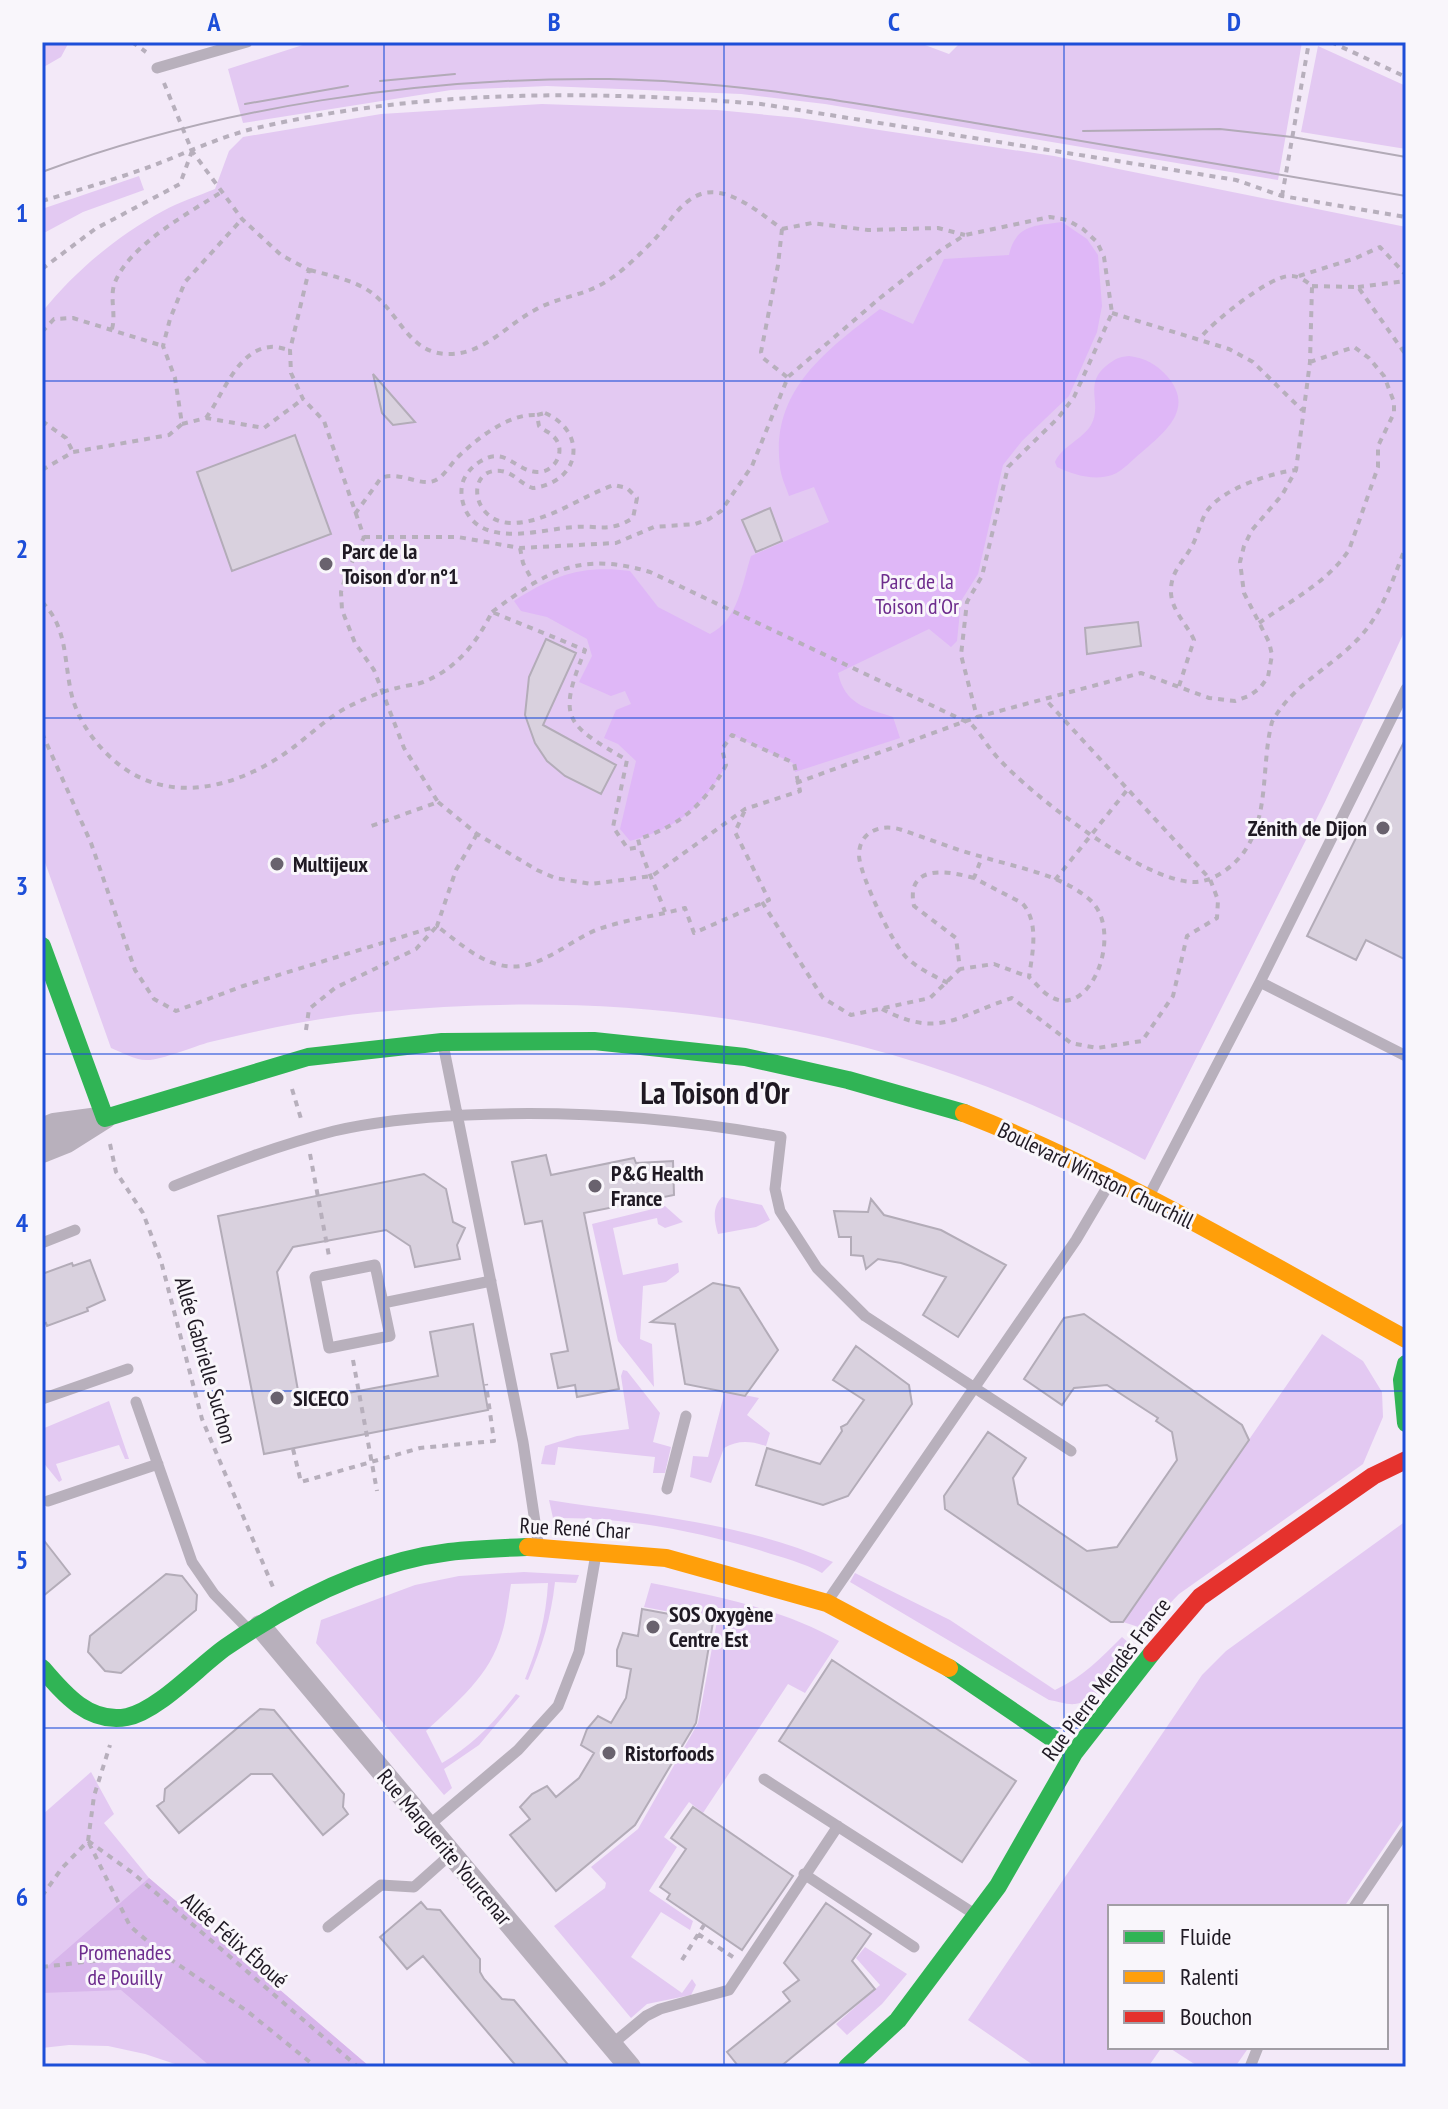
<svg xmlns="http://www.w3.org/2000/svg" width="1448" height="2109" viewBox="0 0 1448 2109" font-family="'PT Sans Narrow',sans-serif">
	<rect width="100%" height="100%" fill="#f3e9f8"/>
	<path fill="#e3c9f2" d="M42,42H69L61,57L42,68Z
		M312,42H917L949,54L961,42H1302L1278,180L825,104L741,94L547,86L451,90L243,123L228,69Z
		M1318,46L1406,86V149L1301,132Z
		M542,104L717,110L799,118L1054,156L1406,227V628L1325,802L1145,1160C902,1027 651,986 377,1012C321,1017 264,1029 210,1042C195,1046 159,1061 146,1060C135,1060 121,1052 111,1048L42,854V312C75,271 117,236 163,211C179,202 198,196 215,189L229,151L243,137L381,114Z
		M139,176L144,190L83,212L42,234V209Z
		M722,1197L762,1205L770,1220L756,1227L718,1234C714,1221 712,1207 722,1197Z
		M665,1206L683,1222L665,1228L658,1224L657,1218L613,1228L623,1275L678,1263L679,1272L666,1282L643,1286L640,1339L652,1344L654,1387L618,1341L592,1224Z
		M1322,1334L1363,1361L1382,1392L1383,1417L1363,1464L1179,1594L1145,1629L1123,1622Z
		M623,1370L627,1371L660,1413L653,1442L671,1447L665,1473H653L655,1457L558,1447L555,1465L541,1464L545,1446L577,1436L629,1429L621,1376Z
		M725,1391L759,1398L747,1415L770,1433L766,1446C750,1441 738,1440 724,1448L711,1483L690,1477L693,1456L708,1457Z
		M109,1401L129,1459H125L119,1445L56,1464L62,1480L59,1482L42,1461V1429Z
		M549,1500C645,1515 742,1522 833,1562L822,1573C802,1562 780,1557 759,1550C691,1530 623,1517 553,1518Z
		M1406,1521V1815L1344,1907H1110V2047H1162L1148,2067H1036L968,2020L1202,1675L1226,1651Z
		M524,1572L579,1575L576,1583L555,1582C551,1618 542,1647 528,1680L525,1679C538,1647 546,1618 548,1583L511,1584C508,1600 507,1617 502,1633C490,1676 457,1702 426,1731L442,1763C472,1746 495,1722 516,1694L520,1696L479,1745L444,1769L452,1788L444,1795L316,1643L321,1620L415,1585L459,1576Z
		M855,1573L950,1620L1055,1690C1083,1677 1101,1658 1122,1637L1130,1644C1118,1666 1104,1700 1075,1704C1067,1705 1057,1701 1049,1700L850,1582Z
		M651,1583C715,1596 781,1608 839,1641L805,1693L788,1684L703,1813L689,1802L664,1837L677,1847L649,1891L693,1921L690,1930L661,1912L631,1957L682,1993L692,1979L696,1985L691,1995L647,2004L631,2018L554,1926L605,1888L606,1883L591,1867L638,1829L698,1723L717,1621L644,1607Z
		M91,1772L114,1814L104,1823L149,1878L370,2067H184L145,2054L108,2046L69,2045L42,2048V1815Z
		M865,1947L907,1974L882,2004L847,2035L836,2024L880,1985L856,1958Z
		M1168,2047H1249L1235,2067H1199Z"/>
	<path fill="#d8b6eb" d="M149,1878L370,2067H211L121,1990L42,1993V1971Z"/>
	<path fill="#dfb7f7" d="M1062,222L1087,239L1098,255L1102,306L1097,332L1069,396L1022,441L1003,465L978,574L961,601L957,641L951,647L929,629L838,673C845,704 865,708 893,717L900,738L795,772L793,763L732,735L722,749L726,765C703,808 677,828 630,841L620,829L636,761L618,744L604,738L616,710L631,704L625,691L611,696L579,682L592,656L587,639L547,617L521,611L514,601C554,575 582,565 630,571L658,607L710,634C738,620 742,584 751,556L829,522L814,487L789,496C786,487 781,477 780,467C770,390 827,350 880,309L913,324L944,259L1009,255C1016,224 1035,226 1062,222Z
		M1129,356C1145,358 1156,364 1167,376C1195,408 1166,431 1142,452C1133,459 1123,471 1112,475C1095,481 1073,475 1057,467L1055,462C1062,446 1082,440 1091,425C1103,403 1083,385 1106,366C1115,359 1118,357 1129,356Z"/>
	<path fill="#d9d1de" stroke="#b3acb8" stroke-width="2" d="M373,374L415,422L393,425L382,413Z
		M295,435L331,534L232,571L197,472Z
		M770,508L782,541L756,552L742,520Z
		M1138,622L1141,646L1087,654L1085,628Z
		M546,639L576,653L543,725L616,765L601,794L565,776L547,761L535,743L525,715L529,677Z
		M1406,738V960L1366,940L1356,960L1307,936Z
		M546,1155L551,1175L634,1158L636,1163L673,1161L674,1195L584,1213L619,1389L577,1397L575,1385L558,1388L551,1354L568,1351L542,1221L525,1224L512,1162Z
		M424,1174L446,1189L453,1222L465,1228L457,1245L460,1259L415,1267L410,1246L386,1230L293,1247L277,1272L300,1402L438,1376L430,1332L473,1324L488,1410L264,1454L218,1216Z
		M871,1199L884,1215L941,1230L1006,1265L958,1337L923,1315L946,1277L901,1263L878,1259L866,1269L863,1256L851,1255V1237H839L834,1211L868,1212Z
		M90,1260L105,1300L87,1308L88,1311L47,1326L46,1323L42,1325V1274L72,1263L73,1266Z
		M713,1283L739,1288L778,1350L745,1396L685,1384L675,1324L651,1322Z
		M1084,1314L1242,1425L1249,1440L1123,1622H1111L945,1509L944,1496L988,1432L1026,1458L1013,1478L1018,1504L1087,1551L1117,1547L1177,1460L1172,1432L1156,1421L1158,1418L1107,1385L1074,1388L1062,1405L1024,1379L1064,1318Z
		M856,1346L909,1385L912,1404L848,1496L823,1505L756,1485L767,1448L820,1464L842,1431L841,1427L847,1424L864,1400L833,1380Z
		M42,1538L70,1574L42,1597Z
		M166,1574L182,1576L197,1595L196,1610L121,1673L105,1671L88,1652L90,1636Z
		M642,1609L713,1622L696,1723L635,1825L556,1891L510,1835L530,1819L520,1807L532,1794L547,1786L556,1797L579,1778L594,1753L581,1745L587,1729L598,1716L611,1723L626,1698L631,1669L617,1666V1650L623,1633L638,1636Z
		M832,1660L1016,1781L962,1862L779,1741Z
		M260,1709L274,1710L344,1794L343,1807L348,1814L323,1835L272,1774H251L179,1833L157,1806L164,1801L165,1789Z
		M693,1807L793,1876L742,1950L667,1899L670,1894L660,1887L686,1849L671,1838Z
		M421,1902L427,1909L440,1910L480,1959V1972L484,1979L502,1999L514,2000L570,2067H517L423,1956L407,1969L380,1937Z
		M826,1903L871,1934L852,1961L875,1989L780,2067H739L727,2052L790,2001L783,1992L799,1980L784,1963Z"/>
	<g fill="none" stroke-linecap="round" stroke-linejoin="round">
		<path stroke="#b7afbc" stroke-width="4" stroke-dasharray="6 6" stroke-linecap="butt" d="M132,42L146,52
			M1331,42L1406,77
			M164,83L192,151L242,219L281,255L309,270L290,350L291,373L303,399L324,421L364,537L346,575L341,592L342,610L355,643L374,670L404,748L438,802L366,828
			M1282,196L1309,42
			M42,201C79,190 116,179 152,166C183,154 216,139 248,130C417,89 590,90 761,104L1236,180L1282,196L1406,217
			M782,229L812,223L868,230L938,228L965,235
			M782,229L778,265L761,352L763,358L787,377
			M42,269L95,229L180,184L192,151
			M310,270C332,276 354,280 372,293C400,314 409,355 450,354C484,354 508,324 535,310C561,295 586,297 613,277C627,267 641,253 654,240C668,225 680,201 701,194C729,185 761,214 782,229
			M1299,276L1356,258L1380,247L1406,275
			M1312,286L1358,287L1406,355
			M1358,287L1406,281
			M1112,313L1229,349L1253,362L1302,410
			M112,329C116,315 110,299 114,285C127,246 189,213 223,191
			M42,332L54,319L73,318L163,346
			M545,413C588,432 581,482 533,488C522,485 513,472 501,471C466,467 470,521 510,523C546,524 581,496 614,485L627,488L637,498L633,518C609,533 599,525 574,527C542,529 483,549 465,509C461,499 460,488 464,479C468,471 474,465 481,461C506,446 515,471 537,472C555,473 567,450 554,437C550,432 544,431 539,426L537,415Z
			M206,418C223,395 237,350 270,347C276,346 284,349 290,350
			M42,421L66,438L73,452
			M182,424L206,418L264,428L303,399
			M42,470L73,452L169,435L182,424L175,378L163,346L170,319L185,282L242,219
			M355,514L381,478C400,470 421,488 436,480C444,476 450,465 457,458C476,439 509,413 537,415
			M364,537H458L520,548L616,543L654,527L695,524L709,519L721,511L752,466L788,377L880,298L941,250L965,235L1050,217L1067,220L1083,229L1097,242L1104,257L1112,313L1074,397L1058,418L1008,467L982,576L967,602L961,655L977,717
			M520,548L523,563L533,582
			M42,602C66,626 64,655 70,687C75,717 94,744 117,763C170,806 237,787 287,752C307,738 324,720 346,708C361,700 379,692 397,688C406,685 418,685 426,681C458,667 477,642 492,612L585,650C557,719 565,724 627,760L613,827L628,849L640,847
			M492,612C547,571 580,551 650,572L971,724C981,734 987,746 997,757C1031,795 1143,882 1194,882C1213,882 1233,867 1244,852C1270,815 1261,763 1272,722C1292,685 1329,669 1357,640C1382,615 1393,579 1406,546
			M1259,623C1290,601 1328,582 1349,550L1378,467V446L1394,413V402L1384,376L1369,358L1354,347L1310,362
			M1179,686L1194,640C1187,624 1170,609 1171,590C1171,571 1184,561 1192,546C1198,535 1200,522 1207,511C1222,489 1270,473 1296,470
			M42,733L91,843L135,970L154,999L176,1011L243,986L437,926L456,870L477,834
			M796,783L977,717L1141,673L1209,698L1235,701L1249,696L1260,688L1268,677L1272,655L1269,642L1244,593L1240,562L1244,546L1252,530L1282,495L1296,470L1310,362L1312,286C1306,281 1298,275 1289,276C1268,277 1213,322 1199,339
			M438,802L477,834L537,870L555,878L591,884L652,876L745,809L800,791L794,763L732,735L722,749L726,765C706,803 680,826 638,839C643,862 657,889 665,912
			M974,878C949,871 905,863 914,906L956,938L960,969L994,964L1029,977
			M1055,880L1128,789
			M762,902L823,998L851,1015L930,998L960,969
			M948,983C934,976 919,969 907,958C893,946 859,873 859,855C859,831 882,823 902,830C929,839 956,850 983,857C1018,868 1060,874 1089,899C1125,929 1092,1020 1051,997C1043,993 1036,983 1029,977C1032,955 1040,922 1022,903L974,878L982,857
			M882,1009C939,1039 957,1016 1012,998L1071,1043L1097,1048L1142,1041L1173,996L1187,936L1217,918L1218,900L1210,879L1045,699
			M306,1030L309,1009L335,988L416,949L437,926C472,953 501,982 547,957C564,949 579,937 596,930C626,919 657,916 685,908L694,933L769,900L735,832L745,810
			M292,1089L302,1122
			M110,1144L116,1172L143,1213L161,1261L202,1419L273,1587
			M310,1154L329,1256
			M353,1360L377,1491
			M293,1449L301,1482L420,1448L494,1441L486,1384
			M88,1841L134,1874L358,2067
			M89,1843L130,1926L161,1953L247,2011L316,2067
			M42,1896L62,1868L88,1841L94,1796L110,1745
			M698,1934L733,1957
			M682,1960L704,1925
			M42,1967L161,1953"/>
		<path stroke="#b8b0bc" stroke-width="11" d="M157,68L247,42
			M1260,982L1406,1056
			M443,1044L523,1442L538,1542
			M174,1186C227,1165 279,1145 334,1131C377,1121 423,1117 467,1115C572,1110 677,1118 781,1137L775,1189L780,1211L817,1268L865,1316L1071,1451
			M1150,1194L1260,982L1406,689
			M42,1243L75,1230
			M375,1265L390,1336L329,1348L315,1277Z
			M383,1303L491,1281
			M42,1399L128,1369
			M136,1402L192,1562L214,1594L250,1631
			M667,1489L686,1416
			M48,1501L158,1464
			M829,1599L1076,1240L1112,1179
			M764,1779L976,1915
			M428,1826L518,1750L558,1706L579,1652L596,1554
			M804,1874L914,1947
			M1354,1907L1406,1830
			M328,1927L381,1885L414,1887L451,1854
			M611,2045L646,2016L660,2009L729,1990L838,1826
			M1250,2067L1258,2047"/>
		<path stroke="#b8b0bc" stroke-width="22" d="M42,1129L54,1124L99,1118
			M42,1152L67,1142L105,1118
			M260,1626L630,2067"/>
		<path stroke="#30b455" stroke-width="18" d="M42,946L105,1118L308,1057L442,1042L594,1041L745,1057L848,1080L964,1113
			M1406,1364L1402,1380L1406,1423
			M42,1668C64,1694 89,1724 127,1717C158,1711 199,1666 226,1647C293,1601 368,1562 449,1552C475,1549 502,1548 528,1547
			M949,1668L1074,1753
			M847,2067L898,2020L998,1886L1074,1753L1152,1653"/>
		<path stroke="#ff9f0a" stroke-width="18" d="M964,1113C1118,1173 1261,1260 1406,1339
			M528,1547L666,1558L827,1603L949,1668"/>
		<path stroke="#e5322d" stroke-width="18" d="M1152,1653L1200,1597L1373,1476L1406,1460"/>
		<path stroke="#b2aab7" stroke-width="2" d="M380,81L455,74
			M245,104L348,86
			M1083,131L1220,129L1292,137L1406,157
			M42,172C218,107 421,77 609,79C734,81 858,103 981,124C1123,148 1264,172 1406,196"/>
	</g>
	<path fill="none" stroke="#1d4ed8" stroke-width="2" stroke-opacity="0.55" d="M384,42V2067M724,42V2067M1064,42V2067M42,381H1406M42,718H1406M42,1054H1406M42,1391H1406M42,1728H1406"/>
	<g fill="#69626e" stroke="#f9f6fb" stroke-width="3">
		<circle cx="326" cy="564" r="8"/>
		<circle cx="1383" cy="828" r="8"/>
		<circle cx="277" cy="864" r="8"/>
		<circle cx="595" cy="1186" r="8"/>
		<circle cx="277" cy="1398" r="8"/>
		<circle cx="653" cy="1627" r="8"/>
		<circle cx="609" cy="1753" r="8"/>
	</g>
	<g text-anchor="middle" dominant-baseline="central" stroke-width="6" stroke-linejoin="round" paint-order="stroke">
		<g font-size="22" font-weight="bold" fill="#1f1923" stroke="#f9f6fb" text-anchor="start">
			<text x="342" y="551">Parc de la<tspan x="342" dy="25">Toison d'or n°1</tspan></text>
			<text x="1367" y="828" text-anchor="end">Zénith de Dijon</text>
			<text x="293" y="864">Multijeux</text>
			<text x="611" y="1173">P&amp;G Health<tspan x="611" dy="25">France</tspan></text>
			<text x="293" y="1398">SICECO</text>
			<text x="669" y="1614">SOS Oxygène<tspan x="669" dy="25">Centre Est</tspan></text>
			<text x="625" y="1753">Ristorfoods</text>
		</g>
		<g font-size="22" fill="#6d2c8d" stroke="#f9f6fb">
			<text x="917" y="581">Parc de la<tspan x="917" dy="25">Toison d'Or</tspan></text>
			<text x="125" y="1952">Promenades<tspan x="125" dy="25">de Pouilly</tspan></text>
		</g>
		<g font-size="22" fill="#1f1923" stroke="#f9f6fb">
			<text transform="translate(1096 1175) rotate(26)">Boulevard Winston Churchill</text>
			<text transform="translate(206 1360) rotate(74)">Allée Gabrielle Suchon</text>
			<text transform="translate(575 1528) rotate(3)">Rue René Char</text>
			<text transform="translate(1106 1679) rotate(-53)">Rue Pierre Mendès France</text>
			<text transform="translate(445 1847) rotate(50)">Rue Marguerite Yourcenar</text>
			<text transform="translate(235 1940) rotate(41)">Allée Félix Éboué</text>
		</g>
		<g font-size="30" font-weight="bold" fill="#1f1923" stroke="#f9f6fb">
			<text x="715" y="1092">La Toison d'Or</text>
		</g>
	</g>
	<rect width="1448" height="2109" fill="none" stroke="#f9f6fb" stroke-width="88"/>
	<rect x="1108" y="1905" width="280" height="144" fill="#f9f6fb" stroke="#a29ea5" stroke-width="2"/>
	<rect x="1124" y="1931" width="40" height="12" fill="#30b455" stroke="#a29ea5" stroke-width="2"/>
	<text x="1180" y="1945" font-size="24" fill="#1f1923">Fluide</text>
	<rect x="1124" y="1971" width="40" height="12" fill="#ff9f0a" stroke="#a29ea5" stroke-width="2"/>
	<text x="1180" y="1985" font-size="24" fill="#1f1923">Ralenti</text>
	<rect x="1124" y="2011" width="40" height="12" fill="#e5322d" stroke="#a29ea5" stroke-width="2"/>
	<text x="1180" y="2025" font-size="24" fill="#1f1923">Bouchon</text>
	<rect x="44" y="44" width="1360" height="2021" fill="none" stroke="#1d4ed8" stroke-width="3"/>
	<g font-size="26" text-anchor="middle" font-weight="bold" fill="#1d4ed8">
		<text x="214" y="31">A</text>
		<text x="554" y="31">B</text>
		<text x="894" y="31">C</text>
		<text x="1234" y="31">D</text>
		<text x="22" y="222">1</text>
		<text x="22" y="558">2</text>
		<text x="22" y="895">3</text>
		<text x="22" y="1232">4</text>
		<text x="22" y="1569">5</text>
		<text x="22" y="1906">6</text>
	</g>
</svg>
